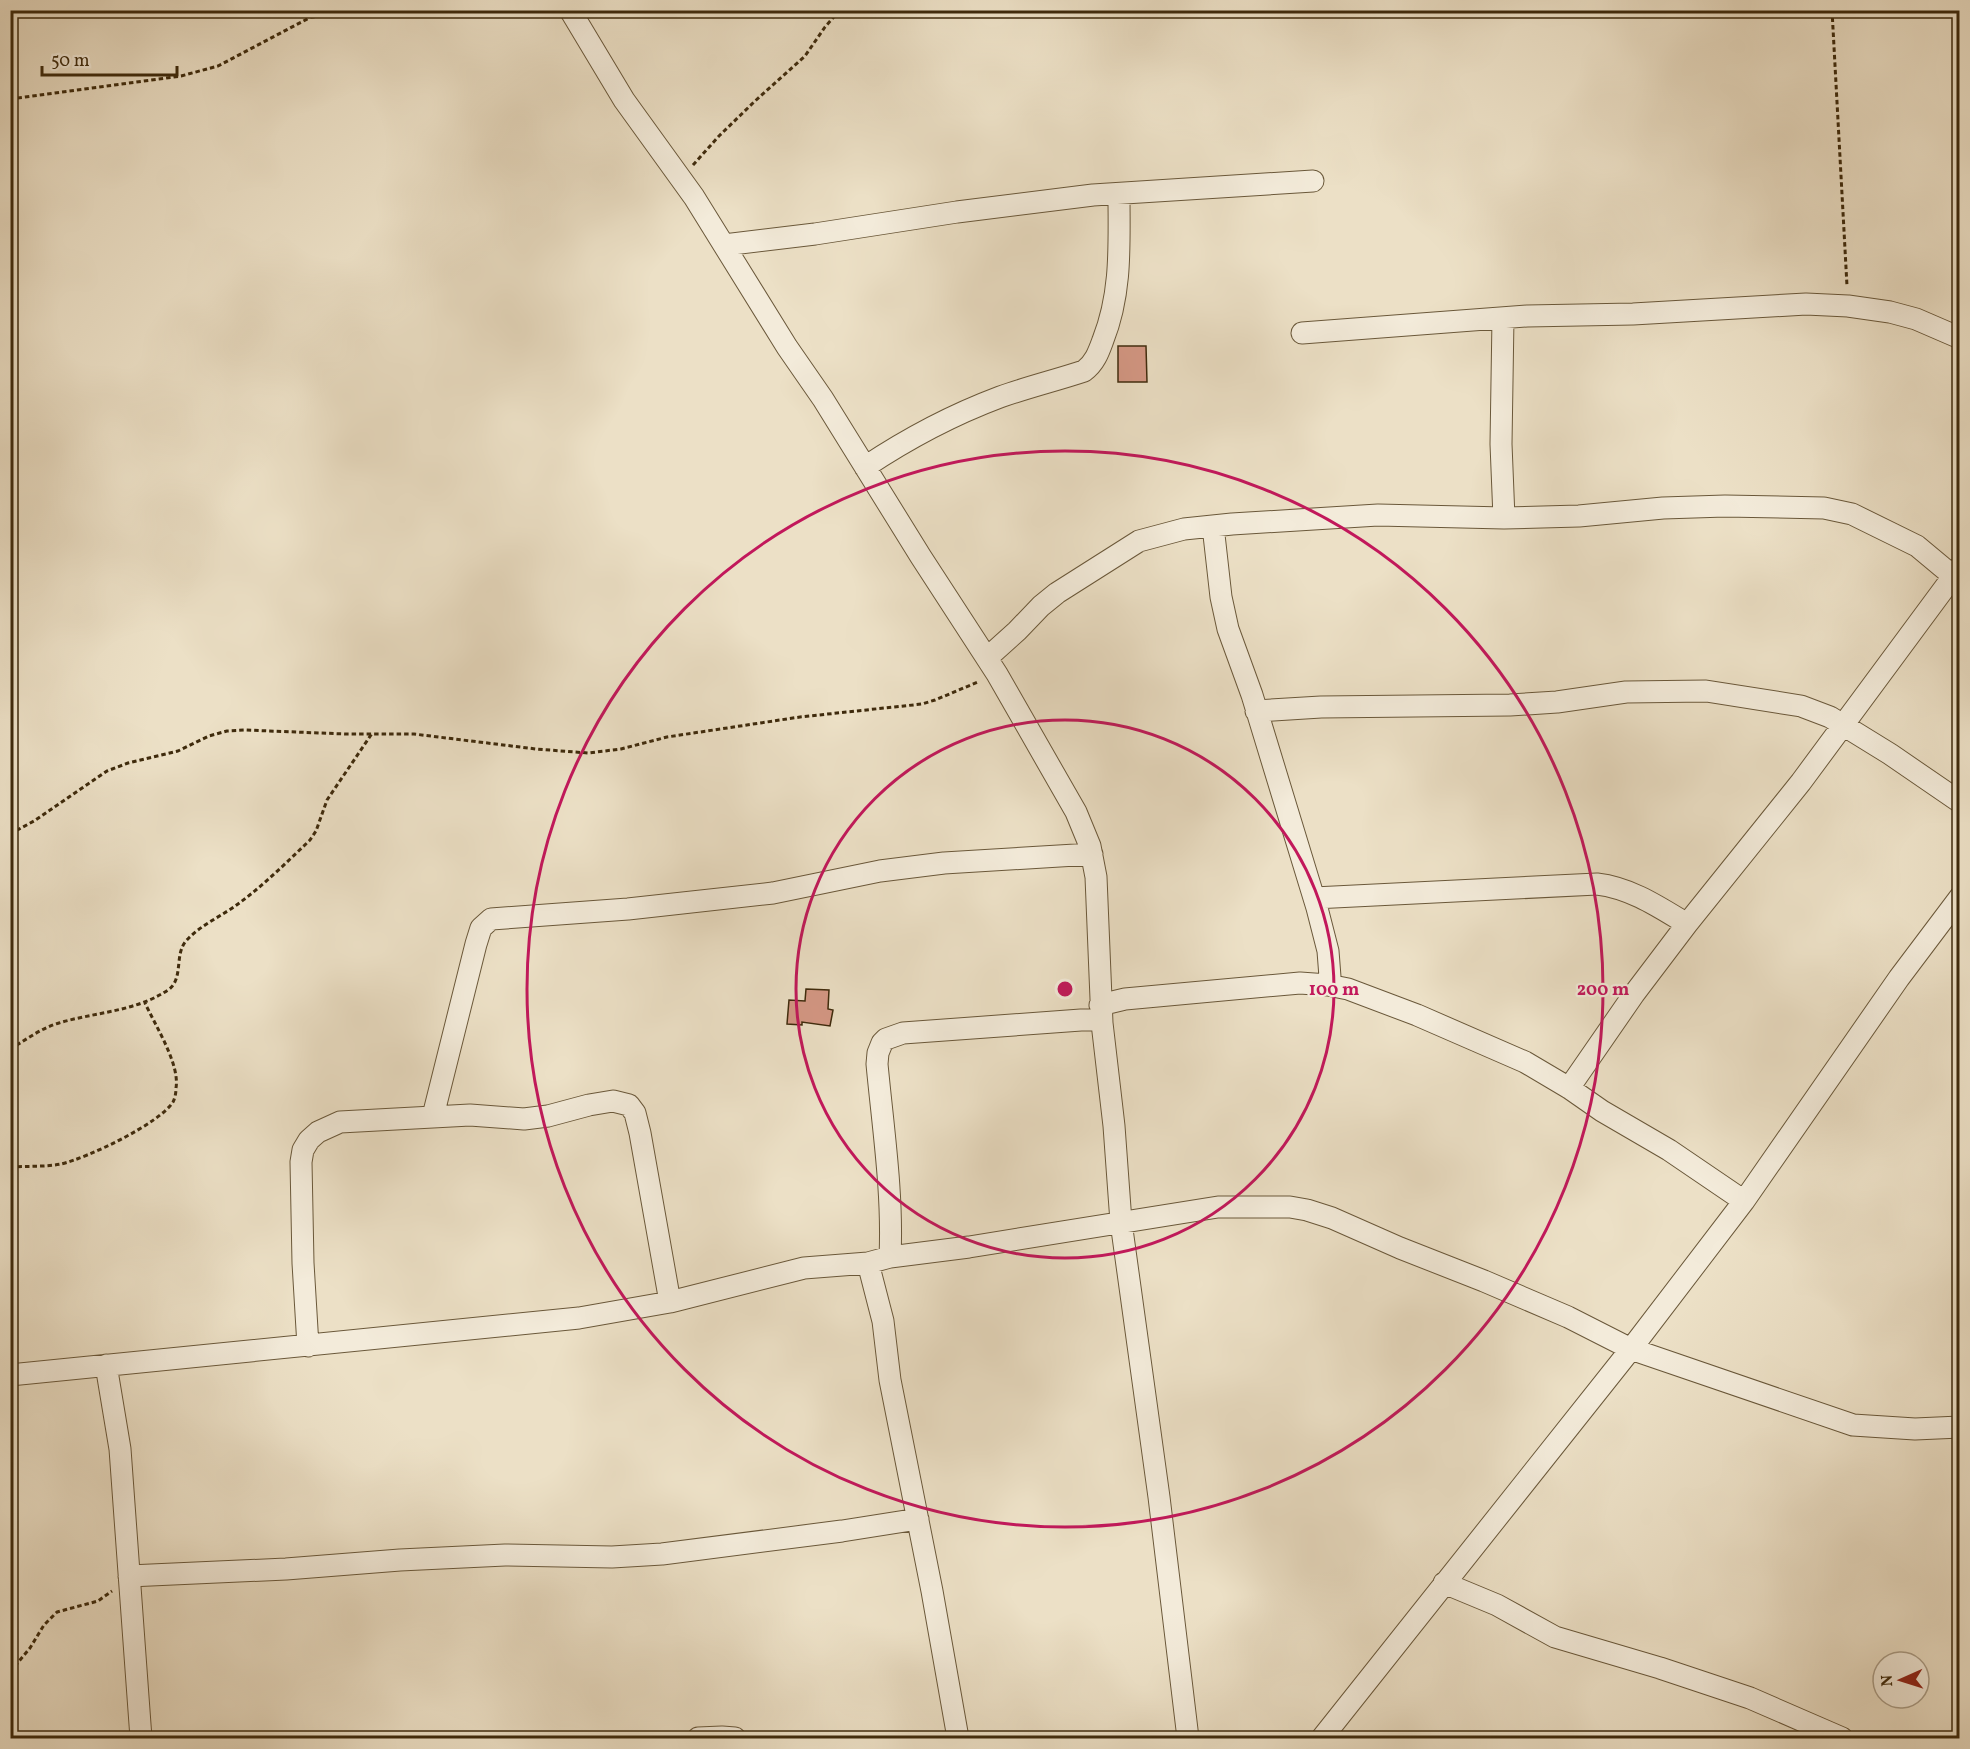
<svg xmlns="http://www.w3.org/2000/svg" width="1970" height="1749" viewBox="0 0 1970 1749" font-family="Vollkorn,serif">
	<rect width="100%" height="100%" fill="#ece0c6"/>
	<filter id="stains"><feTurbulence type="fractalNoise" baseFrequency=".00333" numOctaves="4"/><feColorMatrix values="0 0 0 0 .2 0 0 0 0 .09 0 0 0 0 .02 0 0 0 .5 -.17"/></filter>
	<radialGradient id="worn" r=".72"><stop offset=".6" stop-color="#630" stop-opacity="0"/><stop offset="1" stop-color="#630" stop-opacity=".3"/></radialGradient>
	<path fill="#d59885" stroke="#3e2a0c" stroke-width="1.5" d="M1118,346H1146L1147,382H1118Z
		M806,989L829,990L828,1009L833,1010L830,1026L802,1022V1025L787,1024L789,1000L805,1001Z"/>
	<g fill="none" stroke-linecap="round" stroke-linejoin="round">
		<defs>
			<path id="street" d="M570,10L624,100L694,197L787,347L823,399L921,557L997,674L1076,812L1090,846L1096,877L1102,1023L1114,1126L1121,1222L1159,1497L1188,1738
				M724,245L815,234L957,212L1093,195L1313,181
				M1503,318L1501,444L1504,518
				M1302,333L1527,316L1633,314L1806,304L1848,306L1890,312L1916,319L1960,338
				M865,467C907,439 952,415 1000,397C1028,387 1057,380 1084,371C1095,363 1099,351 1103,340C1122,292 1119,244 1119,194
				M1213,526L1221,597L1228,629L1252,695L1317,908L1328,951L1330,977L1328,985
				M987,658L1017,631L1041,606L1057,593L1139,541L1184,529L1232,524L1378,515L1504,518L1579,516L1663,508L1725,506L1824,508L1852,514L1917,546L1953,576
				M1256,711L1321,707L1510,705L1557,702L1626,692L1706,691L1801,706L1830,717L1890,754L1960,802
				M1314,898L1597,884C1631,888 1659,907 1687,924
				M1100,1005L1125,999L1300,983L1328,985L1348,989L1417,1015L1525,1062L1569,1088L1602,1111L1669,1150L1744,1201
				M1569,1088L1634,994L1687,924L1801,782L1960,567
				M433,1116L476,944L481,928L491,919L628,909L773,893L880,871L944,863L1092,854
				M890,1257C893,1193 883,1128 877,1064L878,1053L882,1043L886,1039L903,1033L1081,1020H1099L1102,1023
				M868,1263L883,1321L890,1380L932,1591L958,1738
				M308,1346L303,1263L301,1162L303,1150L309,1140L318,1132L340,1122L470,1115L524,1119L548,1116L589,1105L613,1101L629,1105L635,1113L640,1133L670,1302
				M106,1365L120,1449L141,1738
				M10,1375L579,1318L670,1302L804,1268L868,1263L890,1257L969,1247L1218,1207H1290L1307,1210L1332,1218L1400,1248L1484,1281L1568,1317L1631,1349L1853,1425L1915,1429L1960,1427
				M129,1576L286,1569L400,1560L505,1555L612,1557L662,1554L842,1531L918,1519
				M1444,1583L1497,1605L1555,1637L1660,1668L1750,1698L1842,1738
				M698,1738L722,1737L735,1738
				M1322,1738L1631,1349L1744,1201L1899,978L1960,897"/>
		</defs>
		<use href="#street" stroke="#6a583a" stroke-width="23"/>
		<path stroke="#3e2a0c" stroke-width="3" stroke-dasharray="4.5 3" stroke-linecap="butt" d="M1832,10L1847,286
			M10,99L181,76L218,66L311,17L381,10
			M693,165L719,136L754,102L805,56L825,27L840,10
			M10,834L34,821L107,771L128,763L178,751L209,736L227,731L245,730L345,734H414L536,749L588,753L621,749L667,737L800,717L922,704L935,700L978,682
			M10,1049C26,1040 41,1028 59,1023C95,1012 135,1012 168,990C184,979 174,955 186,941C200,925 222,916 238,904C264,885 287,862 310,840L316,831L327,800L373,732
			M10,1167C27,1166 45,1167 61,1164C87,1158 159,1124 173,1102C175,1098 176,1093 176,1088C180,1064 155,1025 145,1003
			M10,1672L30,1648L44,1625L57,1612L98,1601L112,1591"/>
		<use href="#street" stroke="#f3ebda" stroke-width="21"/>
	</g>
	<g fill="none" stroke="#c2185b" stroke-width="3">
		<circle cx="1065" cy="989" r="269"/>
		<circle cx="1065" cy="989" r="538"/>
	</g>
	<circle cx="1065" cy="989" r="9" fill="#c2185b" stroke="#f3ebda" stroke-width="3"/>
	<g font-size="18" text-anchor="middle" font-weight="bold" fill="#c2185b" stroke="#f3ebda" stroke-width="4.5" stroke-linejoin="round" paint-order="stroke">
		<text x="1334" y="995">100 m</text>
		<text x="1603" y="995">200 m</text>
	</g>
	<rect width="1970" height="1749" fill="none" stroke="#ece0c6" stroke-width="36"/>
	<rect x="12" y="12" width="1946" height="1725" fill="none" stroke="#3e2a0c" stroke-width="3"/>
	<rect x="18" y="18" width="1934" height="1713" fill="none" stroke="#3e2a0c" stroke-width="1.5"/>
	<g transform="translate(1901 1680) rotate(267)"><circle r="28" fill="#f3ebda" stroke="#ab9e88" stroke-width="1.5"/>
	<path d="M0-4.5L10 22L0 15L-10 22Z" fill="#8f2418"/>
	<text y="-9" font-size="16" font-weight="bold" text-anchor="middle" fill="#3e2a0c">N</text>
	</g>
	<path d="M42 66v9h135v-9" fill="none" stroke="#3e2a0c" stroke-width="3"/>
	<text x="51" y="66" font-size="18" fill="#3e2a0c" stroke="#f3ebda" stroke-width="4.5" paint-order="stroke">50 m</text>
	<rect width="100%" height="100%" filter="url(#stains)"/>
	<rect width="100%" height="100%" fill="url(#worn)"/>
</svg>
